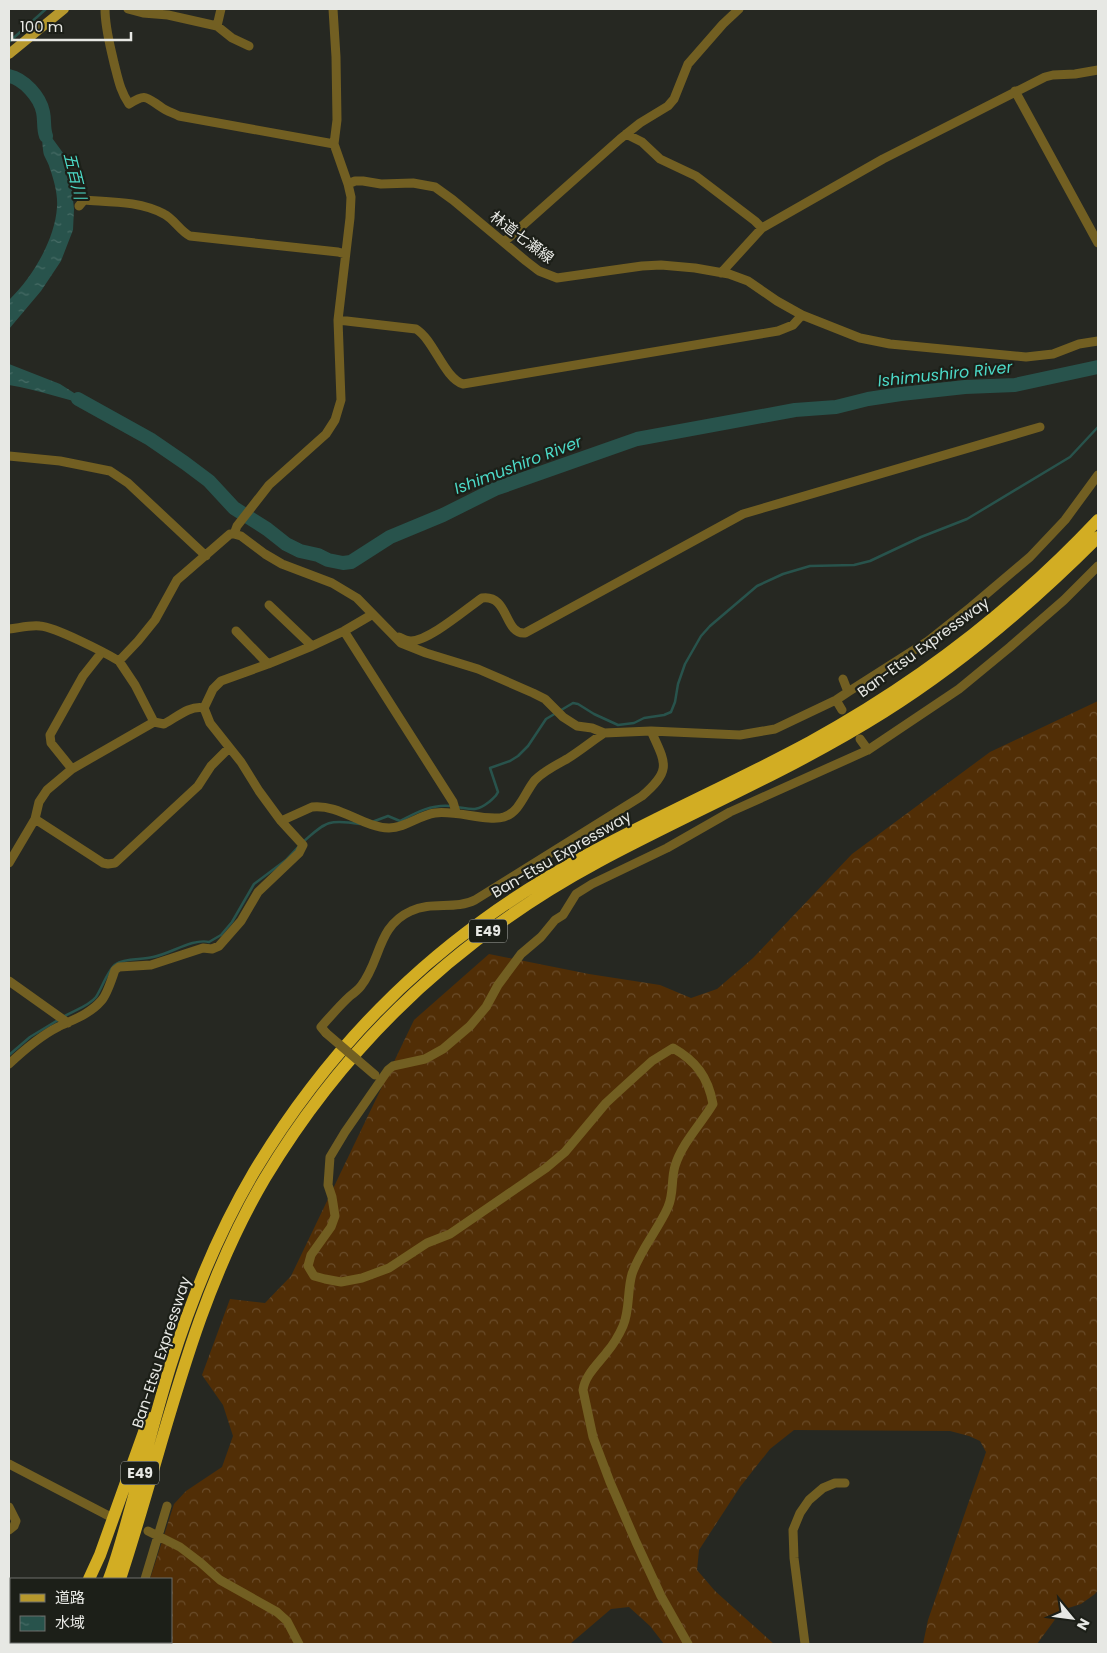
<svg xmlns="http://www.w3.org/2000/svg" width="1107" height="1653" viewBox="0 0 1107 1653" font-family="Poppins,'Noto Sans JP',sans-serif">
	<defs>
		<pattern id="forest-crowns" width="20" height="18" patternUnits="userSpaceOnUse" patternTransform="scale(1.25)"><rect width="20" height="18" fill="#512e06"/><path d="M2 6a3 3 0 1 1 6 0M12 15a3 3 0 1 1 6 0" fill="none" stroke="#6a4c2a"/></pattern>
		<pattern id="water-ripples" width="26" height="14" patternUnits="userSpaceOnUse" patternTransform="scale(1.25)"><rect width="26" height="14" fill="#28534c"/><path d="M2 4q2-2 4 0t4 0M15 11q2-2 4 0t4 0" fill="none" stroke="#476c66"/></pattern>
	</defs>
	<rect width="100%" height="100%" fill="#262822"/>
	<path fill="url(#forest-crowns)" d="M1098,701V1590L1095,1594L1081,1604L1062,1610L1037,1644H923L928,1620L986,1452L980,1441L969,1436L950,1431L794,1430L770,1449L740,1487L699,1550L697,1570L715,1591L774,1644H664L650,1626L629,1607L611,1609L570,1644H128L129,1642H171V1579H150L174,1504L186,1491L222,1467L233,1436L223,1405L202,1375L230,1299L265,1303L291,1276L414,1020L489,954L589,974L660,985L691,998L717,989L753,958L852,854L990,752Z"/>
	<path fill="url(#water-ripples)" d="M43,117L47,131L66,157L70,172L74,209L73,230L61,261L41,291L9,329V300C32,278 55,240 57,207C58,195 54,180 50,169C49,164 46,160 44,155C42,147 41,125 43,117Z
		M9,364L60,384L96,407C67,400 38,390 9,385Z"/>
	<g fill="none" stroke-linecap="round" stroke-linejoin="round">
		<path stroke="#28534c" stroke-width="2.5" d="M9,42L46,9
			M457,807C472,809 476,812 489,802C493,798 496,797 498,792L490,768L510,761L518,756L528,746L546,719L573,703L578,704L594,714L618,725L634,723L644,718L664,715L671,712L675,702L678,684L685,664L701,636L710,626L757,586L783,574L810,566L854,565L870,561L921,537L967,519L1070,457L1098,427
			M372,822L388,816L400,821C417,812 432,804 451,806
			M303,842C326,821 330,819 360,824
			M63,1017C73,1011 89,1006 96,997C102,988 108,969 116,964C124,958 143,960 153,957C170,954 193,938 209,942L221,935L232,922L254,884L286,860L299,846
			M9,1055L30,1037L58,1020"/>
		<path stroke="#28534c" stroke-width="14" d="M9,76C24,79 40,97 43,112C45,121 43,128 46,136
			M78,399L150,439L185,463L209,481L234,508L267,529L286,544L300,551L318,555L328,560L343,563L351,562L390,537L443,515L495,489L637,439L795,410L836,407L868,399L901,394L965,387L1015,385L1098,367"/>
		<path stroke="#725f22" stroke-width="9" d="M105,9C105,28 110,45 114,63C118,78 120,91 129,104C146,93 146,97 161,107C166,111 173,113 179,116L334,144
			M128,9L143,13L168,15L217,26L232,38L249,46
			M217,26L221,9
			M1015,91L1098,243
			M626,134L642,142L660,159L696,176L755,221L762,228
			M348,184L355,181H363L381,184L413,183L435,187L453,200L526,261L539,271L557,278L642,266L661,265L695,268L729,274L748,281L777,301L802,315L860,338L890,344L1026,357L1053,354L1079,344L1098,341
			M79,206L84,200C111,202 140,201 164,214C174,219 180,231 190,236L338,252L345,254
			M504,242L620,139L640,123L668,106L674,99L688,64L723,24L739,9
			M721,273L762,228L883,159L1045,77L1053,75L1075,74L1098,70
			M338,320L416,329C434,340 444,378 463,384L778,331L793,325L802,315
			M9,456L60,461L110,471L128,483L206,556
			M234,534L237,526L269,485L326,434L335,420L341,400L338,320L350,218L351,197L348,184L334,144L337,120L336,57L333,9
			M269,605L312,646
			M373,614L344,631L312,646L268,664L221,681L213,689L204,708C189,705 176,718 164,724L154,722L135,685L119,661L138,641L155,620L177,580L230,534H234L241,536L265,554L282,564L332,583L357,598L401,643L426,653L478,669L533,693L545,699L563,717L577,726L592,728L604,733L651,731L740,735L775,729L836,700L848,692
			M9,629C19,628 29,625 40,626C55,627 104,652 119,661
			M236,631L268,664
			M344,631L453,802L456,812
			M399,637C403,639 407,641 411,641C429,641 466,609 482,598C509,594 504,635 525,633L743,514L1040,427
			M843,679L848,692L928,641L971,607L1030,557L1065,520L1098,475
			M836,700L842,710
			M860,739L868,750
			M72,769L51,743L50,735L83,676L102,652
			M35,819L103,863L108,864L115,863L198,786L211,766L229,748
			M281,821L312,807C340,804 362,827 389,828C406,828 419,815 435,813C456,810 488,822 504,817C520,812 525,792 535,780C544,771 556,765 567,759C580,751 592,741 604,733
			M9,863L35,819L39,802L47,790L72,769L154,722
			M9,981L68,1023
			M326,1033L321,1027C330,1017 339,1006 350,996C354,993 358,990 361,986C381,961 377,926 411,911C431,901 456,910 475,900L642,796C672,770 666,764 651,731
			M9,1064C24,1050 40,1036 58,1027C72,1020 90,1014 101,1001C107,995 112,978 115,970L119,967L151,965L203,948L212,949L219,946L241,921L258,892L299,853L303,845L281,821L259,791L241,762L210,723L204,708
			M9,1464L107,1515
			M9,1507L16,1521L14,1526L9,1530
			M148,1531L180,1547L201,1563L220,1580L277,1612L287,1621L299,1644
			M145,1579L167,1506
			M123,1644L124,1642
			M688,1644L661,1596L636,1542L610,1482L593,1437L583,1390C585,1375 598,1364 607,1352C613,1345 619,1335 623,1326C630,1310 627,1291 632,1274C640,1250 658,1230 668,1207C674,1194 671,1179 675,1166C682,1143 701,1124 713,1104C708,1077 696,1061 673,1048L652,1061L619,1091L606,1103L565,1152L546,1168L450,1234L427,1243L389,1268L362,1278L341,1282L325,1279L314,1276L308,1266L311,1255L331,1227L335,1216L332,1197L328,1185L330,1157L345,1132L388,1070L393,1066L425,1059L443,1049L470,1026L486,1007L498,985L521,954L541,937L555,920L563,915L576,894L592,884L667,848L730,812L868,750L959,689L1010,647L1064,600L1098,566
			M805,1644L794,1558L793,1530L800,1513L809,1500L823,1488L835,1483H845"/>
		<path stroke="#b6982d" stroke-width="10" d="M9,54L64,9"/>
		<path stroke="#d2ad23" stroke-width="12" d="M89,1579L100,1555L149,1418
			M109,1579C117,1558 123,1536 129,1514C143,1465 155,1416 170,1367C191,1300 218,1233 254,1172C313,1074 390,987 483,920C584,846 701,801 810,742C916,684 1015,608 1098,520
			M120,1579C165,1443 191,1303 265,1178C346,1043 459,937 598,862C693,811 792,770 884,712C962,663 1033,602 1098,537
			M85,1644L86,1642
			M97,1644L98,1642
			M107,1644L108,1642"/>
		<path stroke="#725f22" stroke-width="9" d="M326,1033L375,1075"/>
	</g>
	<g text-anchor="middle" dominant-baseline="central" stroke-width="4.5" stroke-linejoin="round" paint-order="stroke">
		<g fill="#1c1f18" stroke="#aaaca7" stroke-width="1">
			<rect x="469" y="919.5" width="38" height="23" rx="4"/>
			<rect x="121" y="1461.5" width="38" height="23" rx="4"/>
		</g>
		<g font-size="14" font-weight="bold" fill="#e7e8e4">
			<text x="488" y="931">E49</text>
			<text x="140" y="1473">E49</text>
		</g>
		<g font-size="15" fill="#e7e8e4" stroke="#1c1f18">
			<text transform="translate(522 237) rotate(37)">林道七瀬線</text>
			<text transform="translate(923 647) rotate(-36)">Ban-Etsu Expressway</text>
			<text transform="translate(561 854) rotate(-30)">Ban-Etsu Expressway</text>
			<text transform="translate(161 1352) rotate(-72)">Ban-Etsu Expressway</text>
		</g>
		<g font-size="16" font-style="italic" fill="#4cdac8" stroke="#1c1f18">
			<text transform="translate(75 176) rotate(76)">五百川</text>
			<text transform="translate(945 374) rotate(-6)">Ishimushiro River</text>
			<text transform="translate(518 465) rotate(-21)">Ishimushiro River</text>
		</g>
	</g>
	<rect width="1107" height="1653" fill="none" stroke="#e7e8e4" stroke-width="20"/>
	<rect x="10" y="1578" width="162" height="65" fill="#1c1f18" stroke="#6d6f6a"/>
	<rect x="20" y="1594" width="25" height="8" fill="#b6982d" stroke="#6d6f6a"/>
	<text x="55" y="1603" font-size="15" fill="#e7e8e4">道路</text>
	<rect x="20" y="1616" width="25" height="15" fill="url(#water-ripples)" stroke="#6d6f6a"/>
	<text x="55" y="1628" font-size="15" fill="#e7e8e4">水域</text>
	<g transform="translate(1072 1618) rotate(119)" stroke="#1c1f18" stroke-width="4" paint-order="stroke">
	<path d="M0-4L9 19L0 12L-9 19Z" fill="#e7e8e4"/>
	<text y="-8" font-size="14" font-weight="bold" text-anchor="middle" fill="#e7e8e4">N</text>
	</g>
	<path d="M12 32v8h119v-8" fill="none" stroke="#e7e8e4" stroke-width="2.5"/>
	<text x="20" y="32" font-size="15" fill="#e7e8e4" stroke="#1c1f18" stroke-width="4" paint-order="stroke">100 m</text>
</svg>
